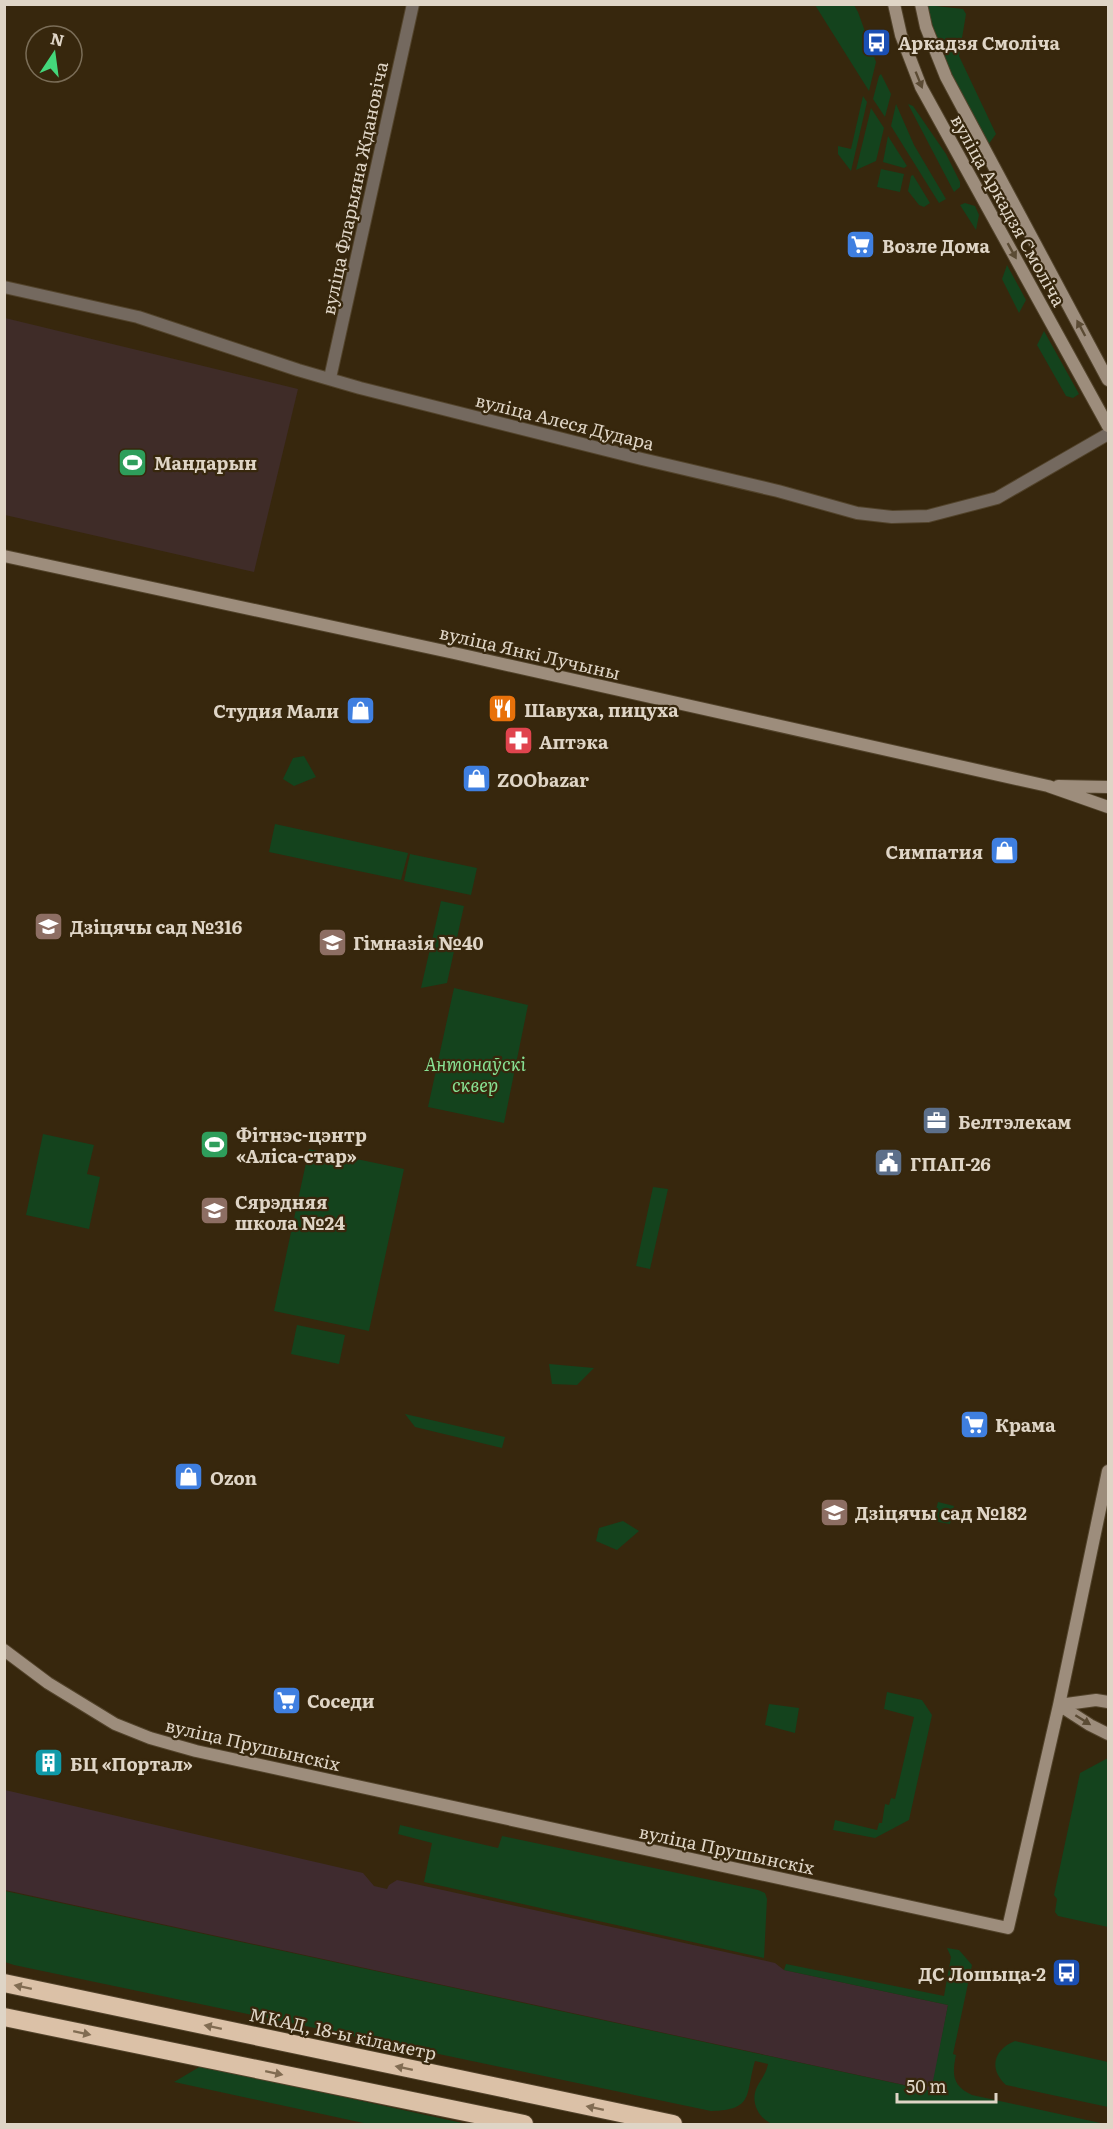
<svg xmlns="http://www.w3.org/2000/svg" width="1113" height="2129" viewBox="0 0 1113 2129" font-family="Literata,serif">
	<rect width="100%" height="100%" fill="#37270d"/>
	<path fill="#3f2c28" d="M5,318L298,389L254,572L5,515Z"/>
	<path fill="#3f2b2f" d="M5,1790L363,1873L374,1886L387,1889L389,1885L397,1880L757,1959L775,1963L784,1970L948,2005L932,2091L5,1890Z"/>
	<path fill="#14431d" d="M815,5H854L858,12L876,62L869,91Z
		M926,5L963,9L966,14L959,56L996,134L988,145L942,55Z
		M881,74L891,94L885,117L873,99L879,76Z
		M863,96L867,102L851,171L838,154V146L851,149Z
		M896,104L914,145L946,199L939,203L891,126Z
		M908,104L913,106L946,154L960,182V187L954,192Z
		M871,108L884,128L876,161L856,170Z
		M888,136L907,166L904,168L883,162Z
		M881,169L904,174L900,192L877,187Z
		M913,175L930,203L924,207L919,205L908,191L911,176Z
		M965,203L975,206L979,215L976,230L960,205Z
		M1007,265L1026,300L1019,313L1002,279Z
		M1044,331L1079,394L1073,398L1066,396L1037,345Z
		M304,756L316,777L294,786L283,779L293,758Z
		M275,824L408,853L401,880L269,852Z
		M410,854L477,868L471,895L404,881Z
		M441,901L464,906L447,983L421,988Z
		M454,988L528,1005L504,1123L428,1107Z
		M43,1134L94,1145L87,1174L100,1177L89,1229L26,1215Z
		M309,1149L404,1169L369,1331L274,1311Z
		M653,1187L668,1189L650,1269L636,1266Z
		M297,1325L345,1335L339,1364L291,1354Z
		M549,1364L594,1368L577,1385L552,1384Z
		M405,1414L505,1437L502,1448L415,1427Z
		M938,1502L954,1506L950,1524L933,1521Z
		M623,1521L639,1531L617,1550L596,1541L599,1528Z
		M887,1692L922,1700L932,1715L909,1820L875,1838L833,1830L835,1820L877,1830L879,1823H882L885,1804L889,1805L891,1798L895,1799L914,1717L884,1709Z
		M769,1704L799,1708L795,1733L765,1725Z
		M1108,1758V1927L1058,1916L1055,1912L1057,1899L1054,1895L1080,1773Z
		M400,1825L498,1848L502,1836L758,1890L765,1893L767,1899L764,1958L424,1882L432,1843L398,1834Z
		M5,1891L931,2091L948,2005L784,1970L786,1964L944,1996L951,1957L947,1948L959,1950L972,1965L953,2054L956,2055C952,2074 952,2086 972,2095L1105,2124H772C758,2118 750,2101 757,2087C761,2079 766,2074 768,2064L755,2061C745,2094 755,2110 711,2111L14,1965L5,1962Z
		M1015,2041L1108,2062V2107L1006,2085C988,2069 994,2049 1015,2041Z
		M201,2066L467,2124H368L174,2082Z"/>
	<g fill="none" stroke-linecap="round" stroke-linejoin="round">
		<defs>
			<path id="street" d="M4,287L138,317L298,370L360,388L642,459L778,491L857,513L892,517L928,516L997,498L1108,434
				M330,378L413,4"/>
			<path id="secondary" d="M894,4L901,35L921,87L1108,426
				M921,4L926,27L946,77L1108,380
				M4,556L454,653L1048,786L1108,807
				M1058,786L1108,787
				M4,1650L48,1683L115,1724L150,1738L196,1751L1008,1928L1059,1705L1108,1471
				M1059,1705L1090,1725L1108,1734
				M1059,1705L1096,1700L1108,1702"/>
			<path id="highway" d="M4,1983L673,2124
				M4,2017L524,2124"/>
		</defs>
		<use href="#street" stroke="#52432b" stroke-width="14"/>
		<use href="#secondary" stroke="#52432b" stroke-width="14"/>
		<use href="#highway" stroke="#52432b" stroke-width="20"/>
		<use href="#street" stroke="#74695f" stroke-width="12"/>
		<use href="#secondary" stroke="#9d8d7c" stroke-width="12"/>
		<use href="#highway" stroke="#dbc1a7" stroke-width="18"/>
	</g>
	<defs><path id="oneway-solid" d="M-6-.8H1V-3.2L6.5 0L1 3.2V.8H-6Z" transform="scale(1.5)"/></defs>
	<g fill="#5b4b34">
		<use href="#oneway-solid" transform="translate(919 80) rotate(68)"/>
		<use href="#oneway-solid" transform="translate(1012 251) rotate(61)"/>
		<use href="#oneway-solid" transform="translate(1081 328) rotate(-118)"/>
		<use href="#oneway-solid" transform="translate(1083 1720) rotate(32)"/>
	</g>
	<g fill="#816c52">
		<use href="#oneway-solid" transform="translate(23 1987) rotate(-168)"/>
		<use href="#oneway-solid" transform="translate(213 2027) rotate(-168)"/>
		<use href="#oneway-solid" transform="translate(82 2033) rotate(12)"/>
		<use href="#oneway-solid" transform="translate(404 2068) rotate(-168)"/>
		<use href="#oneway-solid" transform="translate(274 2073) rotate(12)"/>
		<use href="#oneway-solid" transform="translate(595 2108) rotate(-168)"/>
	</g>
	<defs>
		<symbol id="bus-square" viewBox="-11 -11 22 22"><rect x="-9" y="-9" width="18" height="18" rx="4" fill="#1a4fb4" stroke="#37270d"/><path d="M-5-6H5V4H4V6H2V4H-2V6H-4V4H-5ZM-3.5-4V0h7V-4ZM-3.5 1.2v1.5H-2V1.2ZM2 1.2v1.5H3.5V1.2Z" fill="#fff"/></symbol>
		<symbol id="supermarket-square" viewBox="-11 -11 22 22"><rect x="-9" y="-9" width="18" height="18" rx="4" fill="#3f7fe0" stroke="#37270d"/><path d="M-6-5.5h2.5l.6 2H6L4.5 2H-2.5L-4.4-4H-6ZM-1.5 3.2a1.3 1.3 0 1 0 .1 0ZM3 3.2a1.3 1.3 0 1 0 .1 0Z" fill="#fff"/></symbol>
		<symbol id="stadium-square" viewBox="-11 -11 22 22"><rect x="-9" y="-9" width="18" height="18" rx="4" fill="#2e9e5b" stroke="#37270d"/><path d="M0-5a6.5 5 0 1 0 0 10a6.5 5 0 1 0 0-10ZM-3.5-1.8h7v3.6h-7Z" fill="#fff"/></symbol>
		<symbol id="restaurant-square" viewBox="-11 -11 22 22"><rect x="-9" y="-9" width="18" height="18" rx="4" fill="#e8710a" stroke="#37270d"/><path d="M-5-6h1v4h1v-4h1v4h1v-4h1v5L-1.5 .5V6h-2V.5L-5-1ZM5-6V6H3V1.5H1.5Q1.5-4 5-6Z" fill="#fff"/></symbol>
		<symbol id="shop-square" viewBox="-11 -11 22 22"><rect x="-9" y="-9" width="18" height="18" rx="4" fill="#3f7fe0" stroke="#37270d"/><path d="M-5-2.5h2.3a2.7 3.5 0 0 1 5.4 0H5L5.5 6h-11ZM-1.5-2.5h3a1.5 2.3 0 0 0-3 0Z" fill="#fff"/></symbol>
		<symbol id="pharmacy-square" viewBox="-11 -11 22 22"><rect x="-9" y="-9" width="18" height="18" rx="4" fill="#e0444e" stroke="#37270d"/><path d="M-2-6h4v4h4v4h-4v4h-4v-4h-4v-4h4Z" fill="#fff"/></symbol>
		<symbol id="school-square" viewBox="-11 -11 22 22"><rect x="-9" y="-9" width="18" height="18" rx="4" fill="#8d6e63" stroke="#37270d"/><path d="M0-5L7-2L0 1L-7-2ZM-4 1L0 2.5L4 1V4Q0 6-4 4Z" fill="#fff"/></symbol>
		<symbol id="office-square" viewBox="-11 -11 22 22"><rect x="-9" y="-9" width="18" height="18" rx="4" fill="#5c6f8a" stroke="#37270d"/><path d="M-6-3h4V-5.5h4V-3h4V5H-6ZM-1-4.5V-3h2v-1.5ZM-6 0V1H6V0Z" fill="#fff"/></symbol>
		<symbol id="civic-square" viewBox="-11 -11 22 22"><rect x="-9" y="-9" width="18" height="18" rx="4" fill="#5c6f8a" stroke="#37270d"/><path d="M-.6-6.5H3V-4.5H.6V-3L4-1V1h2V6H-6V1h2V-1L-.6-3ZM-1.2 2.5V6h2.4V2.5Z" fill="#fff"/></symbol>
		<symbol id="building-square" viewBox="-11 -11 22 22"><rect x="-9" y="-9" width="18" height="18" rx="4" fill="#0f9aa8" stroke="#37270d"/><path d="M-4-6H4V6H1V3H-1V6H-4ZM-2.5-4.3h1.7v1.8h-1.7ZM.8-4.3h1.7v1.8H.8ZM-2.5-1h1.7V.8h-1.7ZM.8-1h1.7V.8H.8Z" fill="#fff"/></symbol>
	</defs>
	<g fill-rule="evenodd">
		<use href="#bus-square" x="860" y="26" width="33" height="33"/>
		<use href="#supermarket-square" x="844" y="228" width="33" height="33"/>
		<use href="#stadium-square" x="116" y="446" width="33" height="33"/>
		<use href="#restaurant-square" x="486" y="692" width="33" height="33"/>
		<use href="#shop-square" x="344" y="694" width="33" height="33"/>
		<use href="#pharmacy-square" x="502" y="724" width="33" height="33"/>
		<use href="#shop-square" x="460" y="762" width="33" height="33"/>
		<use href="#shop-square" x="988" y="834" width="33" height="33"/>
		<use href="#school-square" x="32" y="910" width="33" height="33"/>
		<use href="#school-square" x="316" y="926" width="33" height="33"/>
		<use href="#office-square" x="920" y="1104" width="33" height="33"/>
		<use href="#stadium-square" x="198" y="1128" width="33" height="33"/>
		<use href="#civic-square" x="872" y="1146" width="33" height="33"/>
		<use href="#school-square" x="198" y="1194" width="33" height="33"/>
		<use href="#supermarket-square" x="958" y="1408" width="33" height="33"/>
		<use href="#shop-square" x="172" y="1460" width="33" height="33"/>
		<use href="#school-square" x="818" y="1496" width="33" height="33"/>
		<use href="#supermarket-square" x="270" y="1684" width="33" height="33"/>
		<use href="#building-square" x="32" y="1746" width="33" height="33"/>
		<use href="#bus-square" x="1050" y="1956" width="33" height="33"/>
	</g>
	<g text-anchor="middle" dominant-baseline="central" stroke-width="4.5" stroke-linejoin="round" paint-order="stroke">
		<g font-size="18" font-weight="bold" fill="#dfd5c6" stroke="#37270d" text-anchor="start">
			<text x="898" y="42">Аркадзя Смоліча</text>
			<text x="882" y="245">Возле Дома</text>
			<text x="154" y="462">Мандарын</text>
			<text x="524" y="709">Шавуха, пицуха</text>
			<text x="339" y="710" text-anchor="end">Студия Мали</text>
			<text x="539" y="741">Аптэка</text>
			<text x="497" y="779">ZOObazar</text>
			<text x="983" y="851" text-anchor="end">Симпатия</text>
			<text x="70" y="926">Дзіцячы сад №316</text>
			<text x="353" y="942">Гімназія №40</text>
			<text x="958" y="1121">Белтэлекам</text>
			<text x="236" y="1134">Фітнэс-цэнтр<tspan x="236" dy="21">«Аліса-стар»</tspan></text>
			<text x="910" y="1163">ГПАП-26</text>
			<text x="235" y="1201">Сярэдняя<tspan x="235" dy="21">школа №24</tspan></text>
			<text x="995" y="1424">Крама</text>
			<text x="210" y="1477">Ozon</text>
			<text x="855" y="1512">Дзіцячы сад №182</text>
			<text x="307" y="1700">Соседи</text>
			<text x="70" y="1763">БЦ «Портал»</text>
			<text x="1046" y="1973" text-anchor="end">ДС Лошыца-2</text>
		</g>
		<g font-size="18" fill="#dfd5c6" stroke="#37270d">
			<text transform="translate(354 188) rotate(-78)">вуліца Фларыяна Ждановіча</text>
			<text transform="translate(1009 210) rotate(61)">вуліца Аркадзя Смоліча</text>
			<text transform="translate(565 421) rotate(14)">вуліца Алеся Дудара</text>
			<text transform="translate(530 652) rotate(13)">вуліца Янкі Лучыны</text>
			<text transform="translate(253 1744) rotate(13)">вуліца Прушынскіх</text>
			<text transform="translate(727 1849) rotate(12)">вуліца Прушынскіх</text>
			<text transform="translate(343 2033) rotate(12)">МКАД, 18-ы кіламетр</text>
		</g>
		<g font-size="18" font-style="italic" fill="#88e193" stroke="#37270d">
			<text x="475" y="1063">Антонаўскі<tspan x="475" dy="21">сквер</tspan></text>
		</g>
	</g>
	<rect width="1113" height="2129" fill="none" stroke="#dfd5c6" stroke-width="12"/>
	<g transform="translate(54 54) rotate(13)"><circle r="28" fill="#37270d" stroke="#7a6d57" stroke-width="1.5"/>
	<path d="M0-4.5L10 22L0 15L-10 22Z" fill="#44d77b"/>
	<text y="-9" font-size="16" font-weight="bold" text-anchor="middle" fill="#dfd5c6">N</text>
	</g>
	<path d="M897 2093v9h99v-9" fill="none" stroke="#dfd5c6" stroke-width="3"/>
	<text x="906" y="2093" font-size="18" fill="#dfd5c6" stroke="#37270d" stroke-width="4.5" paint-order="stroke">50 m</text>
</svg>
